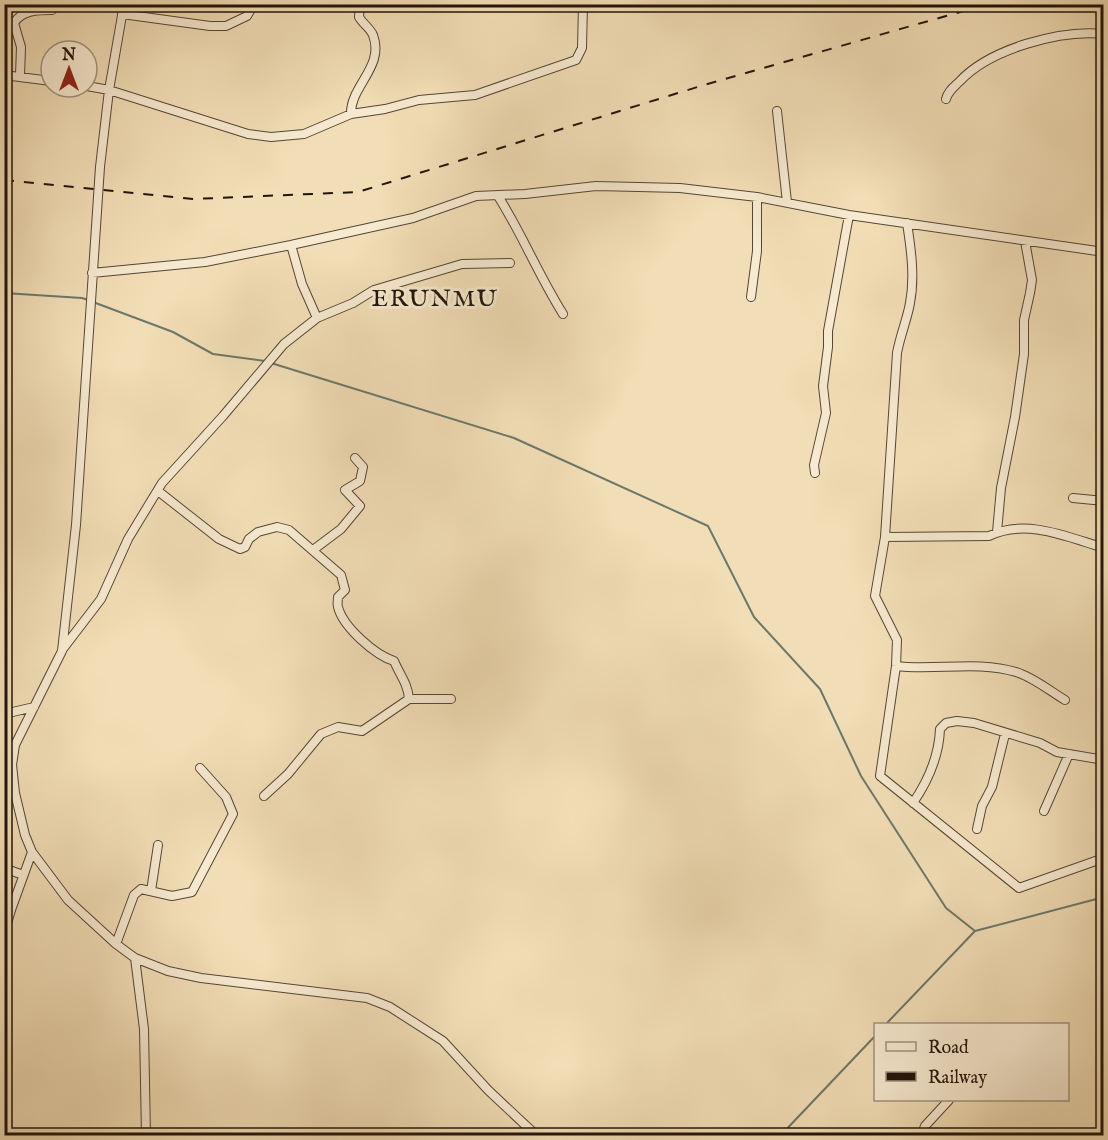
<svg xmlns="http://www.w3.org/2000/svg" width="1108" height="1140" viewBox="0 0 1108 1140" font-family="'IM FELL English',serif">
	<rect width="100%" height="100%" fill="#f2deb6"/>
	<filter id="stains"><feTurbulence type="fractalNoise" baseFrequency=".00333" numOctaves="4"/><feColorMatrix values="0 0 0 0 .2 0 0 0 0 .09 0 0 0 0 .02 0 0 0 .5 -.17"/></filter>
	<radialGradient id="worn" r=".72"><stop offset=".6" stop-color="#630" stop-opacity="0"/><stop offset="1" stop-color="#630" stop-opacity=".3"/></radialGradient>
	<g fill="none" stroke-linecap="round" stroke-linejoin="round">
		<path stroke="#6a796b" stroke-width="2" d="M4,293L82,298L88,300
			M93,302L173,332L213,354L265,361
			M271,363L514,438L708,526L754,617L820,689L861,776L946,908L975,931
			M886,1024L975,931L1104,897
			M780,1136L876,1035"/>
		<defs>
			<path id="minor" d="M124,4L109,90L100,167L76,525L62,651L15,745L12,765L15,793L25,835L32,852L68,900L116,944L135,958L144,1029L146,1136
				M122,14L210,26H226L247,16L254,4
				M4,75L51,81
				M20,76L21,47L14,23C22,10 38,10 52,10
				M87,86L109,90L248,134L271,137L304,134L351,114L385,109L419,100L475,95L576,60L582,48L583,4
				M946,99C948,91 954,87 960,81C990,49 1061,29 1104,34
				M777,111L787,202
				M351,114C350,86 385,67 373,35C370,28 363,24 359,17L360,4
				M498,196C522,234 539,276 563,314
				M907,223C911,249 915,277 910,303C907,320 900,336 897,353L885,537L875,596L897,640L896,666L880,776L1019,888L1104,858
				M291,245L302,284L317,318
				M92,273L205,262L291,245L413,218L476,196L525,194L596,186L680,188L757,197L849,215L1104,252
				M751,297L757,251V197
				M815,473L814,465L826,413L823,386L828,347V331L849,215
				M158,491L219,539L240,549L245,547L249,539L258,532L277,527L289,530L341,575L345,590L338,597C338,601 337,604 338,607C343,627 375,655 394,661C400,675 408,684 409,699L362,731L338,727L321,734L288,774L264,796
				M1073,498L1104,501
				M997,532L1001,488L1015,417L1024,354V320L1030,293L1032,280L1025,241
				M885,537L989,536C1026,518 1067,537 1104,548
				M313,550L341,529L360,506L345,490L360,481L363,467L355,458
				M62,650L101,599L128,539L162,483L223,416L284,344L317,318L353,303L374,290L462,264L510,263
				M896,666C935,671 977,660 1016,672C1033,677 1050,691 1065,700
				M409,699H451
				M4,714L34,707
				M913,803C928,781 939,756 940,729L946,723L957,721L974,723L1040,743L1057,752L1104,760
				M1044,811L1069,754
				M977,829L982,806L992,787L1005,734
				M4,868L23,875
				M151,891L158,845
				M4,933L11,910L32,852
				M116,944L134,895L141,889L172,896L192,892L233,814L226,797L200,768
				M135,958L168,971L201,978L367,998L390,1007L443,1041L488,1090L537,1136
				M921,1136L925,1126L949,1100"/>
		</defs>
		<use href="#minor" stroke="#554635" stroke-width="10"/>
		<use href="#minor" stroke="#f7ead0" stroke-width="8"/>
		<path stroke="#21140a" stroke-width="2" stroke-dasharray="10 10" stroke-linecap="butt" d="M4,180L193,199L358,192L704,85L988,4"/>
	</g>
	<g text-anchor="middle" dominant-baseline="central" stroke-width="6" stroke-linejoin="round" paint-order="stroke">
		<g font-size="24" letter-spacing="1.5" fill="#21140a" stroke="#f7ead0">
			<text x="435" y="299">ERUNMU</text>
		</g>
	</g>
	<rect width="1108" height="1140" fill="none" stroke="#f2deb6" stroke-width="24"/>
	<rect x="6" y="6" width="1096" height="1128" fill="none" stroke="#21140a" stroke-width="3"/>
	<rect x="12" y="12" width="1084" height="1116" fill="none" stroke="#21140a" stroke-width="1.5"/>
	<rect x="874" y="1023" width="195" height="78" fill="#f7ead0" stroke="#a19481" stroke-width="1.5"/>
	<rect x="886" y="1042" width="30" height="9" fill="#f7ead0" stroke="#a19481" stroke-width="1.5"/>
	<text x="928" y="1053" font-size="18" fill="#21140a">Road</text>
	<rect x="886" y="1072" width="30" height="9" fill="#21140a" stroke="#a19481" stroke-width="1.5"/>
	<text x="928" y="1083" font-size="18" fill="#21140a">Railway</text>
	<g transform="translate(69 69)"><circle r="28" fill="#f7ead0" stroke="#a19481" stroke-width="1.5"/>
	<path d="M0-4.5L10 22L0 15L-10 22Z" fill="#8f2418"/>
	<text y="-9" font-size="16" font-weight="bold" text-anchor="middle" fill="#21140a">N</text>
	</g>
	<rect width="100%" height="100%" filter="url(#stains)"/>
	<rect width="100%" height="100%" fill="url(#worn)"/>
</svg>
